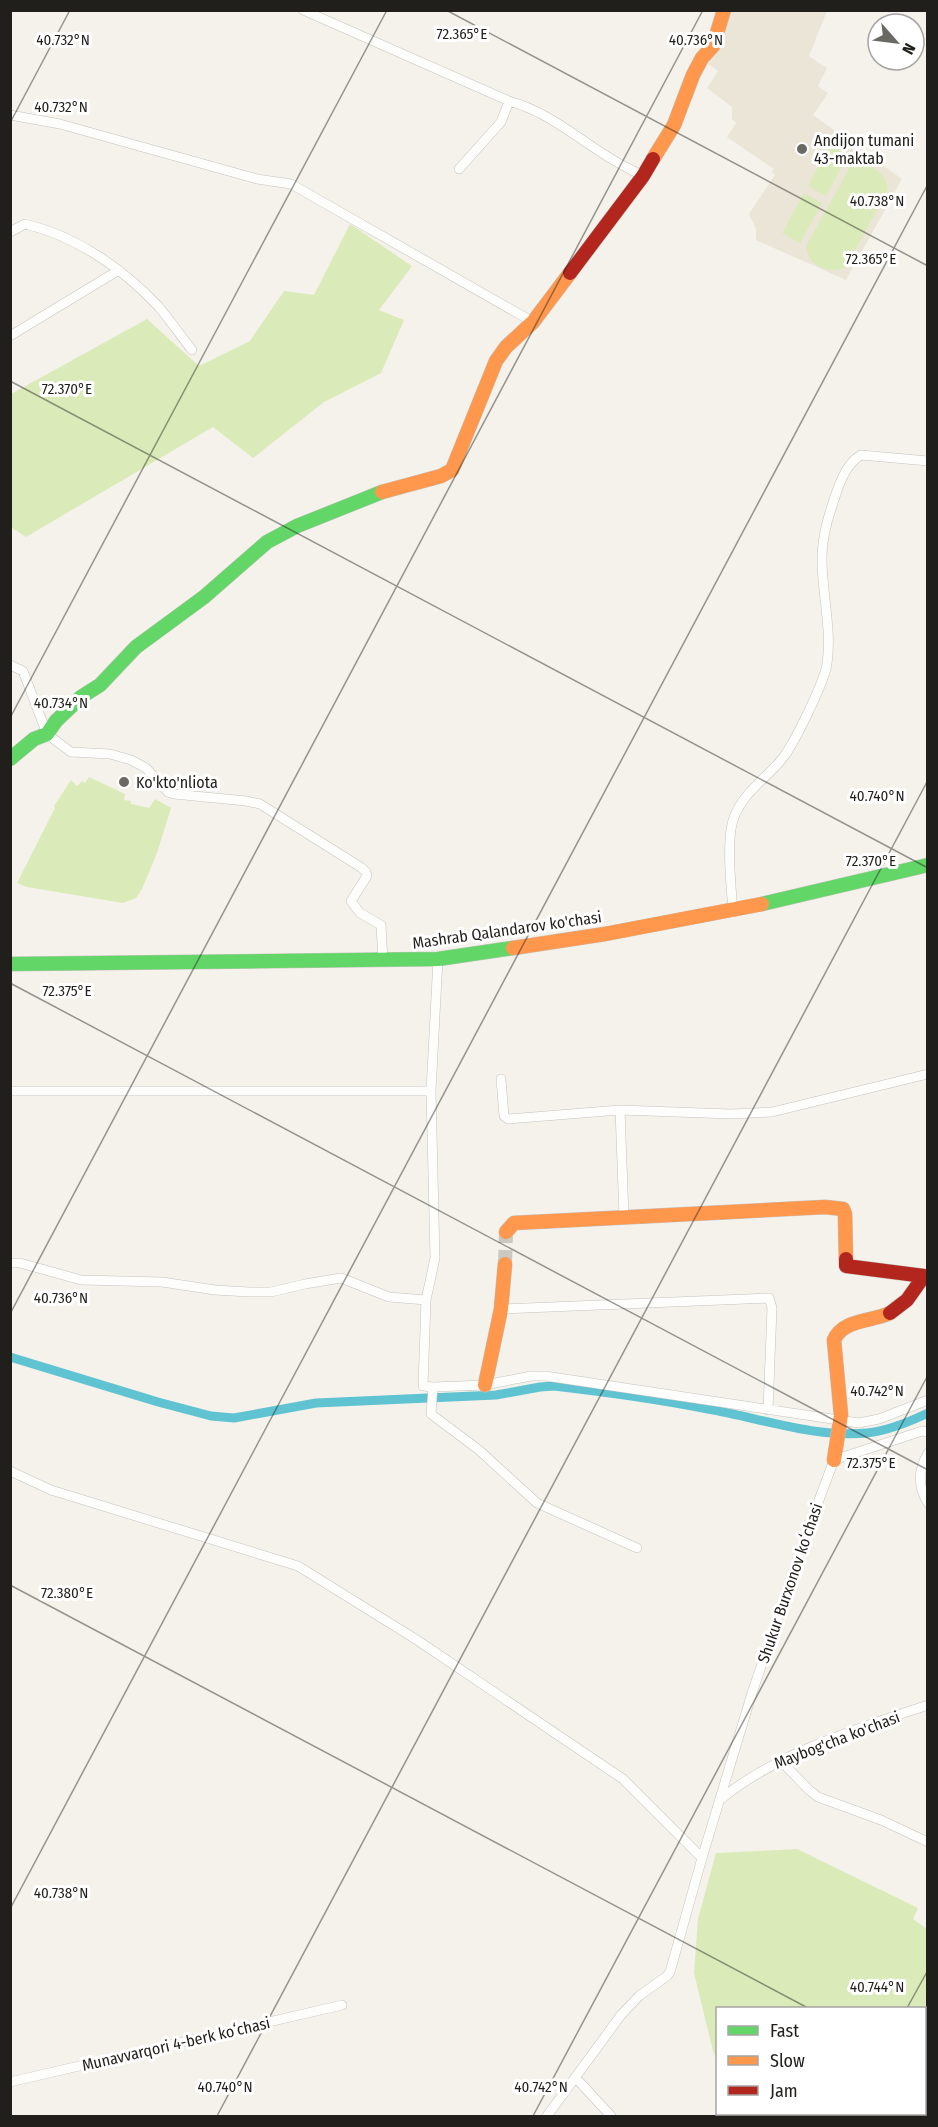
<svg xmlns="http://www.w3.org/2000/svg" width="938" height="2127" viewBox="0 0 938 2127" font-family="'Fira Sans Condensed',sans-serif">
	<rect width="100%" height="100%" fill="#f4f2eb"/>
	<path fill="#ebe5d8" d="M732,11H827L809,56L827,68L818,86L828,93L813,115L902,179L846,280L756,240V229L749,214L775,175L772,172L774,169L727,137L736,123L732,119V107L707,88L718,71L708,64L710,61L707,59L719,49Z"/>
	<path fill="#dbeab9" d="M831,143L849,153L826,196L808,186Z
		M863,163C877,167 887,176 888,191L845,268C827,273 808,267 806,246L849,169L852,165Z
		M804,193L822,203L800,243L782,233Z
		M350,224L412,266L379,310L404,320L381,373L324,402L253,458L213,427L26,537L11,527V394L147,319L199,366L250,341L284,291L314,295Z
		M89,777L125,794L124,800L131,801V804L149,808L155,799L171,808L157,853L142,889L136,898L123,903L27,887L17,883L55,808L54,806L71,780L77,786L82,781L85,783Z
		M797,1849L918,1908L913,1919L927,1929V2116H761L758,2114H924V2008H718L717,2060L713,2051L694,1973L698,1919L716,1853Z"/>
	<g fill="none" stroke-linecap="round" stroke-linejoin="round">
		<path stroke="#60c3d1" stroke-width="9" d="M10,1357L158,1402L211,1416L234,1418L316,1403L496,1395L540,1387L554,1386C606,1392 657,1399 708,1409C760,1418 814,1438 867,1433C887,1431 909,1422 928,1413"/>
		<path stroke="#cac8c1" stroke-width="14" stroke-dasharray="14 7" stroke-linecap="butt" d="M505,1264L506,1232"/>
		<defs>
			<path id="street" d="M303,10L509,101
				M10,115L60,124L257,179L291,184L533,322
				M459,169L501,122L509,101C547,111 577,138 610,158C621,165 632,170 643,176
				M10,232L25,224C76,236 122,268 158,306C170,320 181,336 192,350
				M10,336L119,270
				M10,665L23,671L47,734L71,752L110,754L131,760L146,768L168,792L174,794L246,801L260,804L362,868L366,872L367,876L351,901L360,913L381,925L383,961
				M733,911C731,887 727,846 732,824C739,795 765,780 782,759C794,744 824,683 827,664C832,629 822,594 822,559C822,534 830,511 838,488C842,477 850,461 861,455L928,461
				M501,1079L504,1116L508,1119L620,1110L731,1114L772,1112L928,1074
				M10,1091H431
				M620,1110L624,1217
				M10,1263H20L81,1280L162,1282L215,1290L249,1292H271L305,1284L341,1278L389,1297L426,1300
				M501,1309L769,1298L772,1308L768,1410
				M433,1387L423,1386L426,1300L435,1258L431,1091L438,959
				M928,1453C918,1470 917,1486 928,1503
				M10,1471L51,1490L298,1566L417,1640L623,1779L702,1858
				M637,1548L537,1503L479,1450L431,1414L433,1387L485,1385L531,1376H545L859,1423L879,1419L928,1400
				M780,1760L809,1790L818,1797L881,1820L928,1842
				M721,1799C777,1753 859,1728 928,1705
				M575,2077L611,2116
				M10,2082L342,2005
				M547,2116L621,2015L639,1996L667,1976L670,1972L702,1858L752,1693L804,1540L834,1460L922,1431L928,1432"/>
			<path id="fast" d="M10,759L34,739L47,734L56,721L81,697L100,685L136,647L204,597L267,542L297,526L382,492
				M762,904L928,865
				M10,964L438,959L513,948"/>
			<path id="slow" d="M653,159L674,125L693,75L702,58L713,46L724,10
				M382,492L441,476L452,470L496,361L506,347L533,322L570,273
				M513,948L605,934L762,904
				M506,1232L514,1223L825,1207L843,1209L845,1214L846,1259
				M485,1385L501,1309L505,1264
				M834,1460L841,1415L834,1340C843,1319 871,1322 890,1313"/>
			<path id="jam" d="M570,273L643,176L653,159
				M846,1259V1266L924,1276L907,1300L890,1313"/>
		</defs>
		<use href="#street" stroke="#c5c3be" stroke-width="10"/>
		<use href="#fast" stroke="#c5c3be" stroke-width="15"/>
		<use href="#slow" stroke="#c5c3be" stroke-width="15"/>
		<use href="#jam" stroke="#c5c3be" stroke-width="15"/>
		<use href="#street" stroke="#fdfdfc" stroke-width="9"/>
		<use href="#fast" stroke="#63d668" stroke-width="14"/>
		<use href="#slow" stroke="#ff974d" stroke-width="14"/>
		<use href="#jam" stroke="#b3261e" stroke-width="14"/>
	</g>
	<path fill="none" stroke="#211f1b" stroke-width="1.5" stroke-opacity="0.45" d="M446,10L928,266M10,123L70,10M10,381L928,868M10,718L387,10M10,983L928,1470M10,1314L703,10M10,1585L808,2008M10,1909L928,184M907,2008L928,1970M924,2071L928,2072M217,2116L928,780M533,2116L928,1375M850,2116L851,2114"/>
	<g fill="#6b6964" stroke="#fff" stroke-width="2">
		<circle cx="802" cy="149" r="6"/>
		<circle cx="124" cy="782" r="6"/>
	</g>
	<g text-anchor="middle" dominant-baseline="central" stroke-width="6" stroke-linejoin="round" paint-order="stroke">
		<g font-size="16" fill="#211f1b" stroke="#fff" text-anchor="start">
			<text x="814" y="140">Andijon tumani<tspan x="814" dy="18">43-maktab</tspan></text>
			<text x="136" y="782">Ko'kto'nliota</text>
		</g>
		<g font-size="16" fill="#211f1b" stroke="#fff">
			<text transform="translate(507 930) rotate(-8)">Mashrab Qalandarov ko'chasi</text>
			<text transform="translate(790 1583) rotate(-71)">Shukur Burxonov koʻchasi</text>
			<text transform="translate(837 1740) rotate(-21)">Maybog'cha ko'chasi</text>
			<text transform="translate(176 2044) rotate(-13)">Munavvarqori 4-berk koʻchasi</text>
		</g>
	</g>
	<g font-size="15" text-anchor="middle" fill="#211f1b" stroke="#fff" stroke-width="6" stroke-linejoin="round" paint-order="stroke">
		<text x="462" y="39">72.365°E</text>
		<text x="63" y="45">40.732°N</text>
		<text x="696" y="45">40.736°N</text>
		<text x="61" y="112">40.732°N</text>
		<text x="877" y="206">40.738°N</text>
		<text x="871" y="264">72.365°E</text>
		<text x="67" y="394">72.370°E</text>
		<text x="61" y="708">40.734°N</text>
		<text x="877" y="801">40.740°N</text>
		<text x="871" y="866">72.370°E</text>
		<text x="67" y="996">72.375°E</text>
		<text x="61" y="1303">40.736°N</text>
		<text x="877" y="1396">40.742°N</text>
		<text x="871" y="1468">72.375°E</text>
		<text x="67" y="1598">72.380°E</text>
		<text x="61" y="1898">40.738°N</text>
		<text x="877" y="1992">40.744°N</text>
		<text x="225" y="2092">40.740°N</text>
		<text x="541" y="2092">40.742°N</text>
	</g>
	<rect width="938" height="2127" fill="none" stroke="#211f1b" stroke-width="24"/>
	<rect x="716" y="2007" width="210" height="108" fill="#ffffff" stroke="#a6a5a4" stroke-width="1.5"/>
	<rect x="728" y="2026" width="30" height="9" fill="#63d668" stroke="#a6a5a4" stroke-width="1.5"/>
	<text x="770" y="2037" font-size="18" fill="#211f1b">Fast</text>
	<rect x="728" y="2056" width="30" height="9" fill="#ff974d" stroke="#a6a5a4" stroke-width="1.5"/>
	<text x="770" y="2067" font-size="18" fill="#211f1b">Slow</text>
	<rect x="728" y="2086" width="30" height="9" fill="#b3261e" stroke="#a6a5a4" stroke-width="1.5"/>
	<text x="770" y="2097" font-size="18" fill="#211f1b">Jam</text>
	<g transform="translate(896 42) rotate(118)"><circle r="28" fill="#ffffff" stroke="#a6a5a4" stroke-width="1.5"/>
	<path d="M0-4.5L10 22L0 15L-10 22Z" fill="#6b6964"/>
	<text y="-9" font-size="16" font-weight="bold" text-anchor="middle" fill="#211f1b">N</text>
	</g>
</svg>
